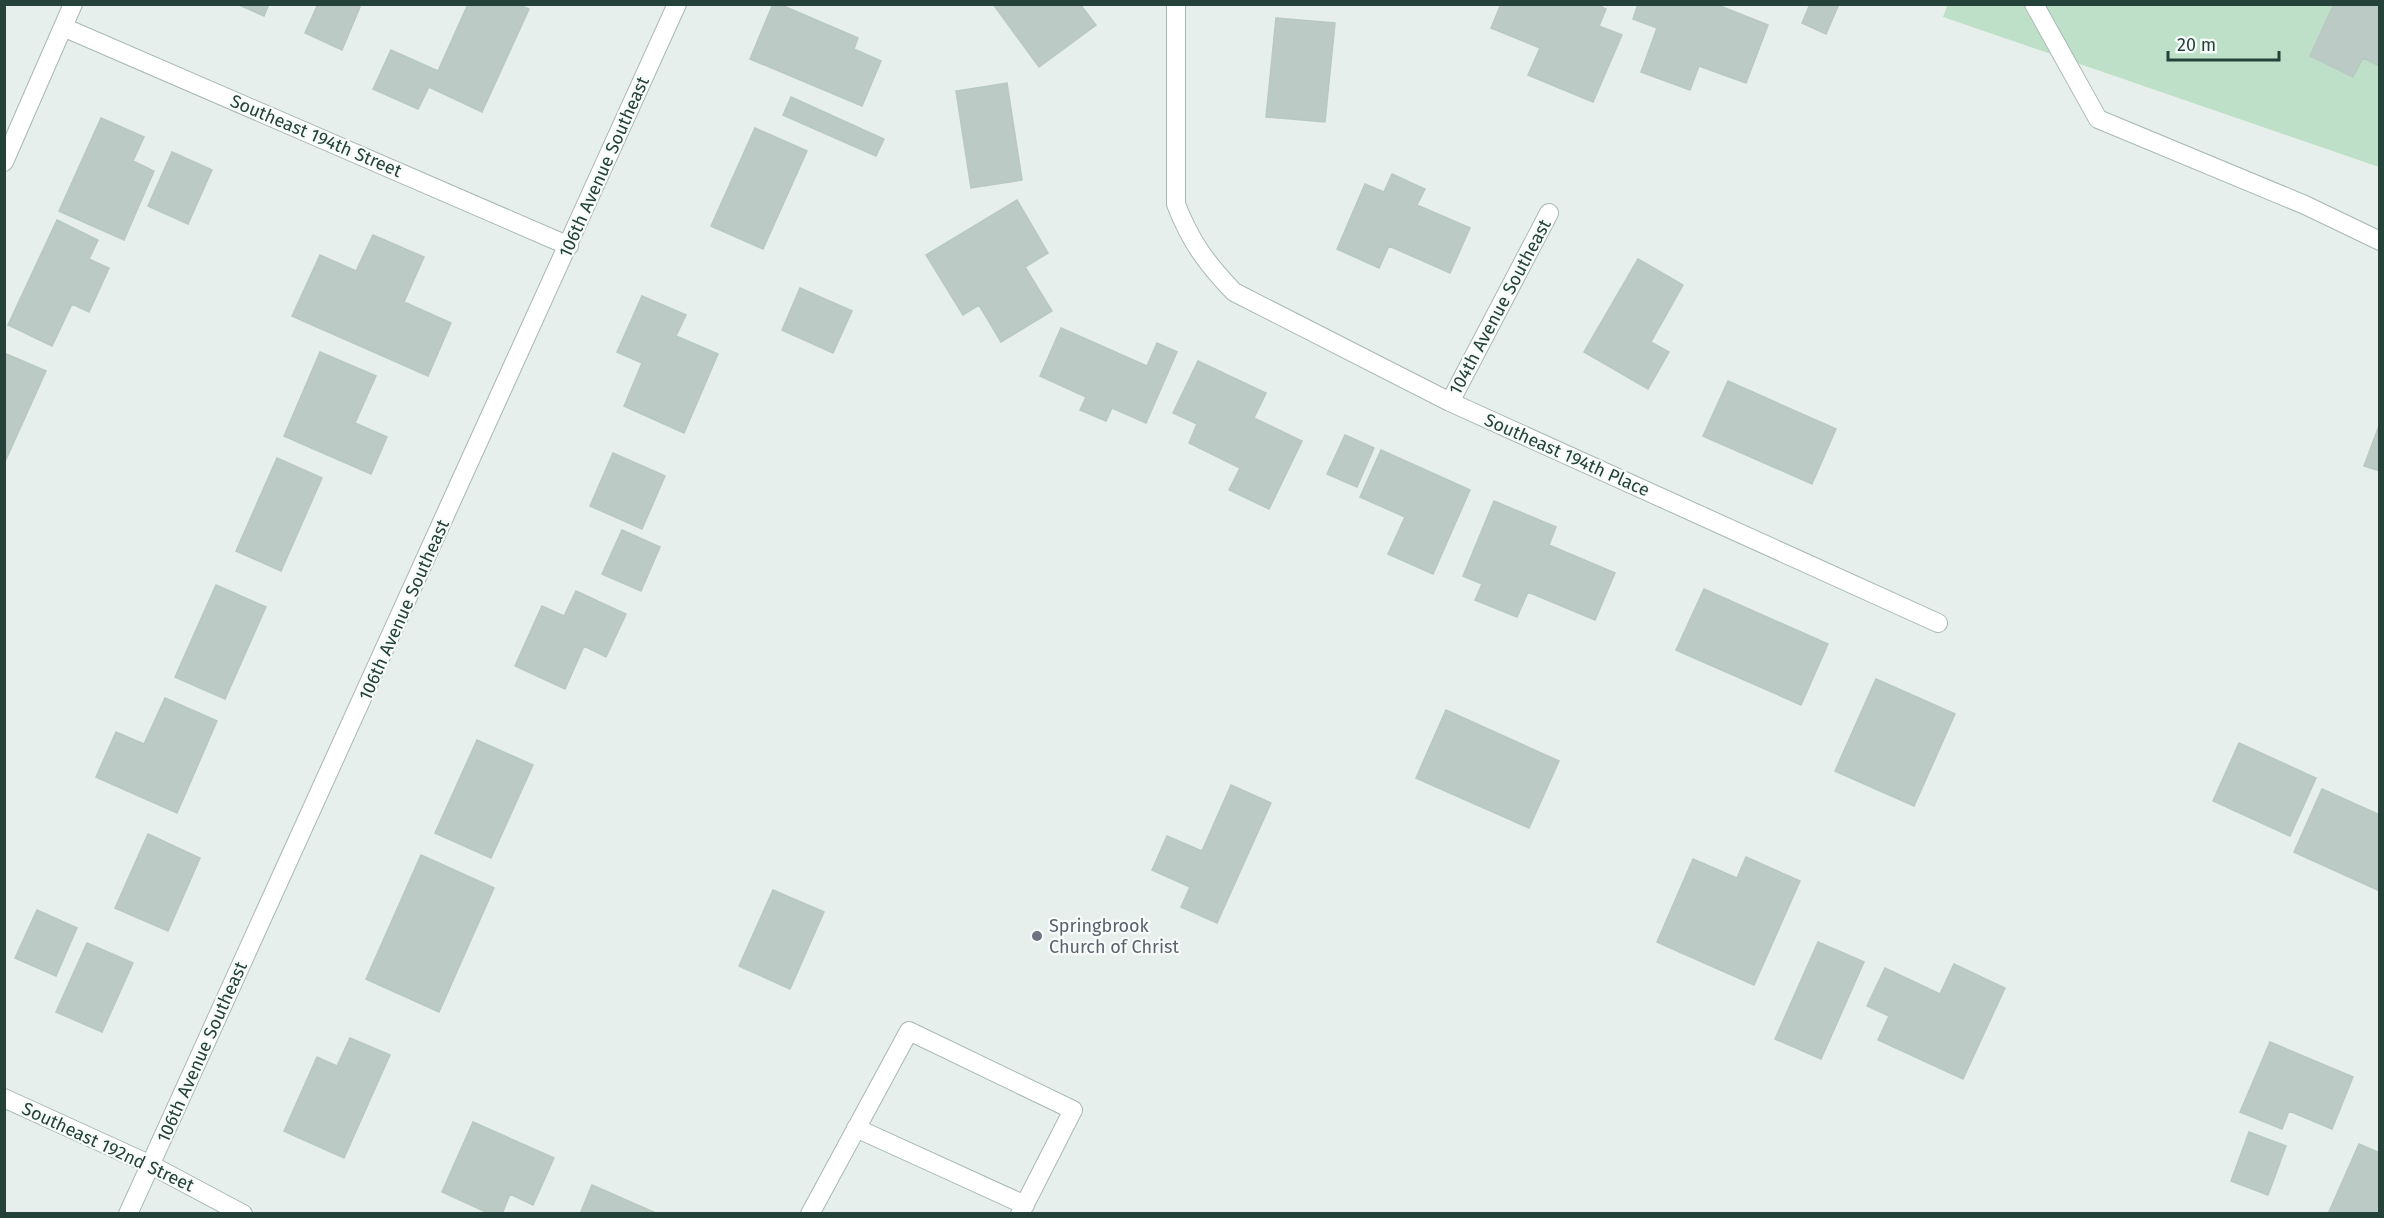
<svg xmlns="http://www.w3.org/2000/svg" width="2384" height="1218" viewBox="0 0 2384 1218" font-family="'Fira Sans',sans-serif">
	<rect width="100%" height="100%" fill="#e6efeb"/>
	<path fill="#bfe0c8" d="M1948,4L2379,5V167L1943,17Z"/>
	<path fill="#bbcac4" stroke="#b8c9c2" stroke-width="1.5" d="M237,4H269L264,16Z
		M318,4H355L360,7L342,50L305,33Z
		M468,4H518L529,9L482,112L429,87L418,109L373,89L391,50L438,71Z
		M773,4H779L858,38L854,49L881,61L862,106L750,59Z
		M993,4H1080L1096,25L1039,67Z
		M1501,4H1596L1606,9L1599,26L1622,35L1593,102L1528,75L1540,48L1491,28Z
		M1638,4H1715L1768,25L1746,83L1699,66L1690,90L1641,72L1657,28L1633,19Z
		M1810,4H1839L1826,34L1802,23Z
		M2334,4H2380V66L2363,58L2353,77L2310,56Z
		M1276,18L1335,23L1325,122L1266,117Z
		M1007,83L1022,180L971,188L956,91Z
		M791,97L884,139L876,156L783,115Z
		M101,118L144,137L133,161L154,171L124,240L59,211Z
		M755,128L807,151L763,249L711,226Z
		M172,152L212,170L188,224L148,206Z
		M1392,174L1425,189L1417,205L1470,228L1450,273L1389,246L1379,268L1337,249L1365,184L1384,192Z
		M1017,200L1048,253L1025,267L1052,311L1001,342L979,305L963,315L926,255Z
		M57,220L98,240L89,259L109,268L89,312L72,304L52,346L8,325Z
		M373,235L424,257L404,302L451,323L428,376L292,316L320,255L356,271Z
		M1638,259L1683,285L1651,342L1669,352L1648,389L1584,352Z
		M800,288L852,311L833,353L782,330Z
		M642,296L686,315L676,336L718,354L684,433L624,406L642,363L617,352Z
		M1061,328L1147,366L1157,343L1177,352L1146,423L1112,408L1106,421L1080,410L1086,397L1040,376Z
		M320,352L376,376L355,423L387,437L371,474L284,436Z
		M4,353L46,371L4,464Z
		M1198,361L1266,393L1254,418L1302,441L1269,509L1229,490L1240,468L1189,443L1197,424L1173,413Z
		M1728,381L1836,429L1812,484L1703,436Z
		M2380,423V471L2364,466Z
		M1345,435L1374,448L1357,487L1327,474Z
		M1381,450L1470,490L1433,574L1388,554L1405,517L1360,497Z
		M613,453L665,476L642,529L590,506Z
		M277,458L322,478L281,571L236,551Z
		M1494,501L1556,527L1549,545L1615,573L1595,620L1528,592L1517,617L1475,600L1482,584L1463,576Z
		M622,530L660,547L641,591L602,574Z
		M216,585L266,607L225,699L175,677Z
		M1704,589L1828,644L1801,705L1676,650Z
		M576,591L626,614L606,657L584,646L565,689L515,666L542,606L564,616Z
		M1876,679L1955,714L1914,806L1835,771Z
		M165,698L217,721L177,813L96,777L116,732L144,744Z
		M1446,710L1559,761L1529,828L1416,778Z
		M477,740L533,765L491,858L435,833Z
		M2239,743L2316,778L2290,836L2213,801Z
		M1231,785L1271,803L1217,923L1181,907L1190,887L1152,870L1167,836L1202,851Z
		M2322,789L2380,815V891L2294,852Z
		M148,834L200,858L168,931L115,908Z
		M421,855L494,888L439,1012L366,979Z
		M1746,857L1800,881L1754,985L1657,942L1693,859L1737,878Z
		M773,890L824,912L790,989L739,966Z
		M37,910L77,928L56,976L15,958Z
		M1818,942L1864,962L1821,1059L1775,1039Z
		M87,943L133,963L102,1032L56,1012Z
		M1954,964L2005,988L1963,1079L1878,1040L1889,1016L1867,1006L1885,968L1940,994Z
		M350,1038L390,1055L344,1158L284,1131L317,1057L337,1066Z
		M2270,1042L2353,1077L2332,1129L2289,1111L2282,1129L2240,1112Z
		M473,1122L554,1158L533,1205L510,1194L502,1214H490L442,1192Z
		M2249,1132L2286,1146L2268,1195L2231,1181Z
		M2359,1144L2380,1153V1214H2328Z
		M592,1185L658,1214H580Z"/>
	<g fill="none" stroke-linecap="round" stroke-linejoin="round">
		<defs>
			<path id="minor" d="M1176,4V204C1190,241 1207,264 1234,292L1450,402L1938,623
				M2034,4L2098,119L2305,205L2380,241
				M63,27L569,246
				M4,162L73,4
				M1450,402L1549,213
				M4,1098L151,1165L243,1214
				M856,1128L1025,1205
				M128,1214L677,4
				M810,1214L909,1031L1073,1110L1020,1214"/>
		</defs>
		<use href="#minor" stroke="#a8b8b2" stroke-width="20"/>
		<use href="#minor" stroke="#fff" stroke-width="18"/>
	</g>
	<circle fill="#6b7280" stroke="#f7fbf9" stroke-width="2" cx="1037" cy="936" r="6"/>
	<g text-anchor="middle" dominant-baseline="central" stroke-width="4.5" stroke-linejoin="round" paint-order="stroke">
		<g font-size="18" fill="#24423a" stroke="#f7fbf9">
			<text transform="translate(316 136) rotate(23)">Southeast 194th Street</text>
			<text transform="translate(604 167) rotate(-66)">106th Avenue Southeast</text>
			<text transform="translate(1500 307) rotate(-62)">104th Avenue Southeast</text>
			<text transform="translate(1567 455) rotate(24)">Southeast 194th Place</text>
			<text transform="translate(404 610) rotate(-66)">106th Avenue Southeast</text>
			<text transform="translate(202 1052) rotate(-66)">106th Avenue Southeast</text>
			<text transform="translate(108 1147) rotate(25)">Southeast 192nd Street</text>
		</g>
		<g font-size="18" fill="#5b616d" stroke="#f7fbf9" text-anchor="start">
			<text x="1049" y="926">Springbrook<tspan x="1049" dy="21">Church of Christ</tspan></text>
		</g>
	</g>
	<rect width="2384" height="1218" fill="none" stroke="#24423a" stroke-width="12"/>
	<path d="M2168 51v9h111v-9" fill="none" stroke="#24423a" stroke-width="3"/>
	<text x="2177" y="51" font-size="18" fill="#24423a" stroke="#f7fbf9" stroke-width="4.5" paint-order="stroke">20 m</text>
</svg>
